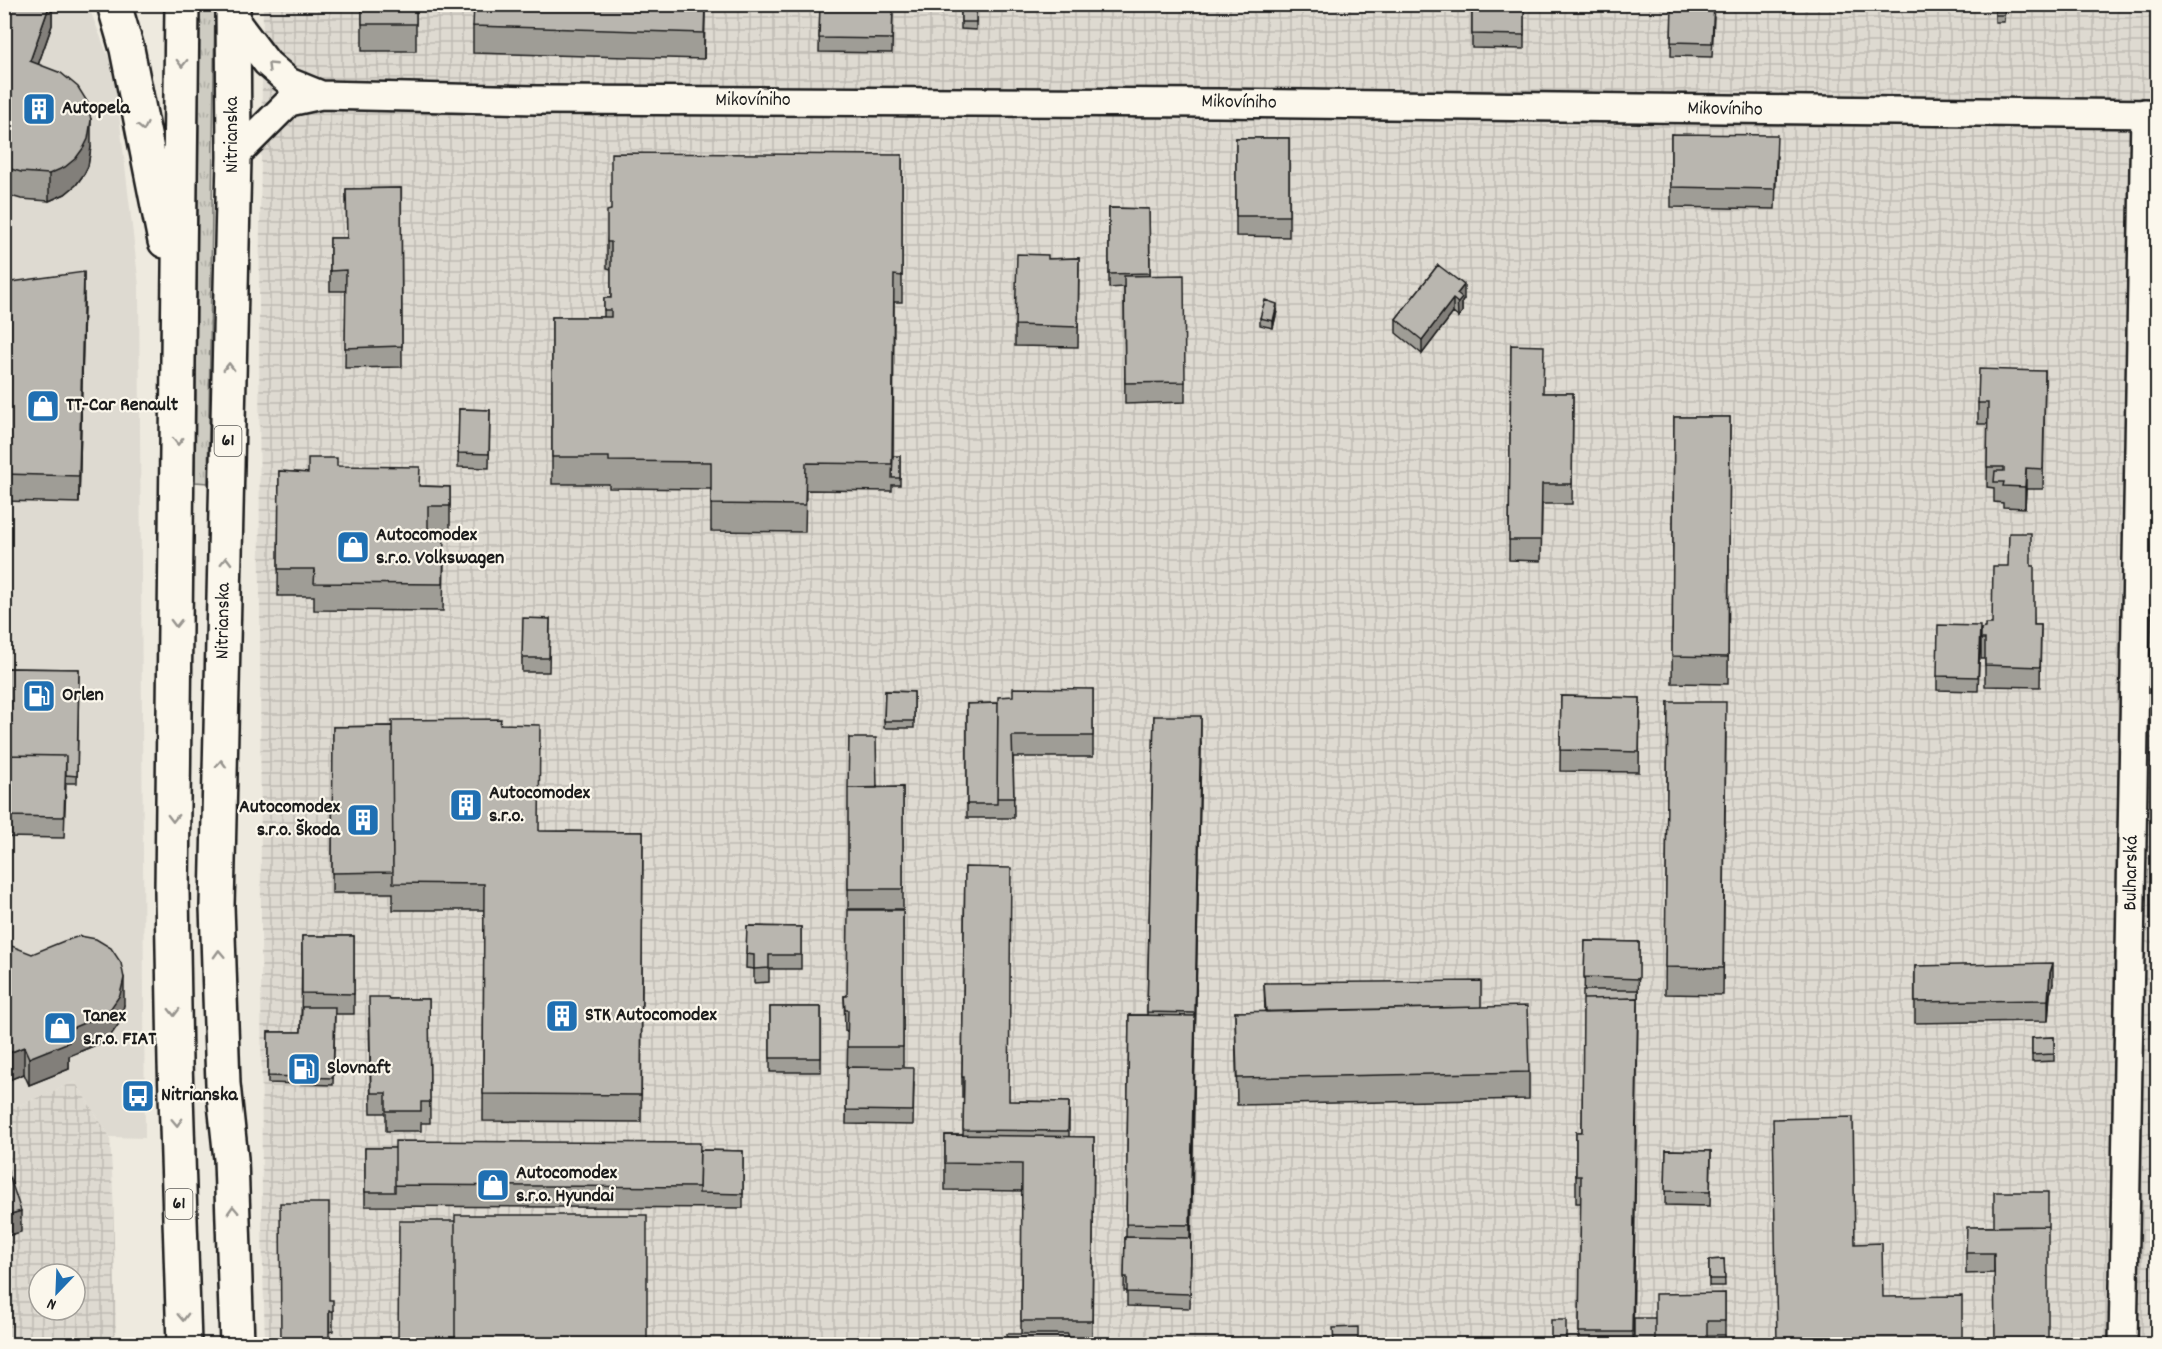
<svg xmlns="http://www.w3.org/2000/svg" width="2162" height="1349" viewBox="0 0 2162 1349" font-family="Dekko,sans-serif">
	<defs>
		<pattern id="industrial-grid" width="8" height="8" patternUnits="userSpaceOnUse" patternTransform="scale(1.5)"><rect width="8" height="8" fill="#dedad1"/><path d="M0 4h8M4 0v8" fill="none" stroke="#bebab3"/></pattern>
		<pattern id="grass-tufts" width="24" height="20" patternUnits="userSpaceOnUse" patternTransform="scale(1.5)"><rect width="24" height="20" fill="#ceccc2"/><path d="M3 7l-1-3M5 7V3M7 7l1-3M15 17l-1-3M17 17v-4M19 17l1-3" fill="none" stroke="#b0afa6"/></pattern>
	</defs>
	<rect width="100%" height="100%" fill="#eeeadf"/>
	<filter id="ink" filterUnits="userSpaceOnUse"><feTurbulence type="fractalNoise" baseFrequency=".0167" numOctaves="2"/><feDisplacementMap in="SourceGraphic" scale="12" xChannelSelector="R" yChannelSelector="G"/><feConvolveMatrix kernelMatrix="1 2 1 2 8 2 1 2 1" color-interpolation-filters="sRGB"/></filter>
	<g filter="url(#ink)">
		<path fill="#dedad1" d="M5,5H88L114,71L139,286L145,1138L110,1137L75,1082L5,1111Z"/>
		<path fill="url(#industrial-grid)" fill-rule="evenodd" d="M263,5H2157V1344H265L262,1227L259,303Z
			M75,1082L110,1137L113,1192L116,1344H5V1111ZM39,1274H75V1310H39Z"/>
		<path fill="url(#grass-tufts)" stroke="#75746f" stroke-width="1.5" d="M215,5L208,483L195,482L200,5Z"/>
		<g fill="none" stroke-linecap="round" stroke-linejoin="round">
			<defs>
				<path id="minor" d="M233,18L267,63L289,82L321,95
					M234,157L289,102L321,95L537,100L1217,103L2158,114
					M2123,1344L2145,113"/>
				<path id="primary" d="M114,4L127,49L165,241
					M182,4L172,892L175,1063L184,1344
					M233,4L234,157L217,906L223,1084L231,1159L237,1344"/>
			</defs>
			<use href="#minor" stroke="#1c1c1c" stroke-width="32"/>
			<use href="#primary" stroke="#1c1c1c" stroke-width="38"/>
			<use href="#minor" stroke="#fbf7ec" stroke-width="27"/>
			<use href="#primary" stroke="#fbf7ec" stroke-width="33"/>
		</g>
		<path fill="#9f9d96" stroke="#1c1c1c" stroke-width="1.5" d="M4,4H52V25L38,65L91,147L88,166L84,174L76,185L65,194L49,201L21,199L4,194Z
			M362,4H416V51H362Z
			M705,4L704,59L473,53V26Z
			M820,4H893L892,53L819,52Z
			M961,4H976V30L961,29Z
			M1472,4H1524V49L1472,48Z
			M1672,4L1714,17L1712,57L1671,56Z
			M1995,4H2005L2004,22H1995Z
			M1671,134L1777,156L1775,209L1671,207Z
			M1236,138H1289V237L1236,236Z
			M902,155V302H894L893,459L900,456V485H892V491L806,490L805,532L711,531V489L609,488V484H552V317H604V298H611V269L607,268V242L611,210Z
			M401,188L402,367L345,368L346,291H330V238H347L346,189Z
			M1109,208L1149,209L1150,276L1185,382V402L1125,404L1124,287L1109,288Z
			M1079,258L1078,347L1015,346V325L1048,259Z
			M1438,265L1464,299L1462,302V312L1458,317L1453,313L1422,354L1396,333V319Z
			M4,283L84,299L79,503L4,501Z
			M1277,311L1273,328L1260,325V318Z
			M1511,345L1543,393H1573L1572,504H1542L1541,561L1509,560Z
			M2045,371L2043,489H2026L2025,508L2003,507V503L1994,502V488L1987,487L1988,424H1978V403Z
			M459,409L490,410L489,468L458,467Z
			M1674,417H1730L1728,684L1672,683Z
			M337,466L420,486L450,487V533H428V535L444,562L443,611L314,610V596H278L279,471L308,473Z
			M2031,566L2034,625H2041L2040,687L1985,686V659H1981V629L1985,628L1992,624Z
			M550,619L549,672H522V658Z
			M1980,640L1978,691L1937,690V676Z
			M4,668L79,669L77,783H66L64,838L4,837Z
			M1093,689V757H1013L1014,818H967V704L998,703Z
			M885,691L914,692V728H884Z
			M1561,696L1640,698L1639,772L1560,771Z
			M1668,702L1726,729L1723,995L1665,994Z
			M1154,716L1201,743L1190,1308L1127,1306V1291H1124L1125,1237H1126L1129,1015H1147Z
			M501,724L539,831L643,832L641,1122L483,1121L484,910H393V893H332L333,727Z
			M849,738L877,788L903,787V909H848Z
			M965,867L1009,1101L1069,1102V1137H1094L1092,1344H1007L1021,1334L1022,1191L945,1190V1135H963L964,1098H962V1077Z
			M903,910V1068L914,1082L913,1125L846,1124L848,1030L845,1031L844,996H847Z
			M747,926L801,927V969H769V982L754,983V969L746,968Z
			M302,936H354V1014H335L333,1085L268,1083V1032H301Z
			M1585,941L1639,942L1633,1344H1579L1581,1203H1576V1132H1582Z
			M4,943L124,1005L120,1022L111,1035L98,1044L69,1056V1069L29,1085L24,1074L4,1082Z
			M1915,966L2053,984L2050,994L2048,1021L1915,1023Z
			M1264,983L1481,1007L1529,1072V1099L1237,1105L1235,1012H1265Z
			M389,999H429L430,1123H421V1131H386V1113H371L369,1018Z
			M770,1007H821V1072H770Z
			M2054,1037V1061L2032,1062V1038Z
			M365,1148L700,1150L743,1151V1208L365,1206Z
			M1666,1150L1711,1151L1710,1206L1665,1205Z
			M1994,1227V1273L1966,1274V1253Z
			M1724,1259L1725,1286H1709V1260Z
			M1725,1293V1344L1655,1318Z
			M329,1300L333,1311V1331L329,1332Z"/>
		<path fill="#827f7a" stroke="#1c1c1c" stroke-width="1.5" d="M50,4H52V25L30,88V61Z
			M705,4L704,59V33Z
			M91,120V147L88,166L84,174L76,185L65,194L49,201V174Z
			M84,272V299L79,503V476Z
			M1464,285V299L1462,302V312L1458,317L1457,294Z
			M1453,299V313L1422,354V340Z
			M1277,304V311L1273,328V321Z
			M2026,468V489L2025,508V487Z
			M1201,716V743L1195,1040V1013Z
			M2053,963V984L2050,994L2048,1021V1000L2050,973Z
			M124,978V1005L120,1022L111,1035L98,1044L69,1056V1069L29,1085V1058L65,1031Z
			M1195,1016V1043L1190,1252V1225Z
			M24,1047V1074L4,1082V1055Z
			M21,1211V1232L4,1237V1216Z"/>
		<path fill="#b9b6af" stroke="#1c1c1c" stroke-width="1.5" d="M4,4H50L30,61L61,73L78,87L88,103L91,120L88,139L84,147L76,158L65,167L49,174L21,172L4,167Z
			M362,4H416V24H362Z
			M474,4H705L704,33L473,26Z
			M820,4H893L892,39L819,38Z
			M961,4H976V22H961Z
			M1472,4H1524V35L1472,34Z
			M1672,4H1714L1712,43L1671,42Z
			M1995,4H2005L2004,15H1995Z
			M1671,134L1777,135L1775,189L1671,187Z
			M1236,138H1289V216H1236Z
			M611,153L902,155V276L894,275L892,464L806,463L805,505L711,504V462L609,461V457H552V317H611V310H604V298H611V242H607V211L611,210Z
			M401,188L402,346L345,348L346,270L330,271V238H347L346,189Z
			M1109,208L1149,209L1150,273L1109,274Z
			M1017,254L1048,255V259L1079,258L1078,327L1015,325Z
			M1438,265L1464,285L1457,294L1462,298L1458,303L1453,299L1422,340L1396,319Z
			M84,272L79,476L4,474V283Z
			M1184,275L1185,382L1125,383L1124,276Z
			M1265,300L1277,304L1273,321L1260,318Z
			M1511,345L1544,346L1543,393H1573L1572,484H1542L1541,540H1509Z
			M1979,369L2045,371L2043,469L2026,468L2025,487L2003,486L2004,482H1994L1995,471H2004V467H1987L1988,403H1978Z
			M459,409L490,410L489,454L458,453Z
			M1674,417H1730L1728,657L1672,656Z
			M893,456H900V478H892Z
			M308,458H337V466L420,467L419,486L450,487V506H428V535H444L443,584L314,583L315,569H278L279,471L308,473Z
			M2009,533H2031V566H2034V625H2041L2040,667L1985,665V639H1981V629L1985,628V624H1992L1993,566H2008Z
			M523,618L550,619L549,658H522Z
			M1938,625L1980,626L1978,677L1937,676Z
			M4,668L79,669L77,776L66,775V756L4,755Z
			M1013,688L1093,689V736H1012L1014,798H997L998,697L1013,696Z
			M885,691L914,692V721H884Z
			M1561,696L1640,698L1639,752L1560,750Z
			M1668,702H1726L1723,968L1665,967Z
			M998,703L997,804H967V704Z
			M1154,716H1201L1195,1013L1147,1012Z
			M501,719L500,724L540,725L539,831L643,832L641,1095L483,1094L484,884L393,883L392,720Z
			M392,726L393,872L332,873L333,727Z
			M849,738H876L877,788H848Z
			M4,755L66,756L64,817L4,816Z
			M903,787V889H848V788Z
			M965,867L1011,868L1009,1101L1069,1102L1068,1131L963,1130L964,1077H962Z
			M848,910H903V1047H847L848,1010H845L844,996H847Z
			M747,926L801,927V955H769V968L754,969V955L746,954Z
			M80,936L96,939L111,948L121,963L124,978L120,995L111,1008L98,1017L65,1031L69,1042L29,1058L24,1047L4,1055V943L32,954L64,941Z
			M302,936H354V994L302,993Z
			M1585,941L1639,942V979L1584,977Z
			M2053,963L2050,973L2048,1000L1915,1002V966Z
			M1481,981V1007L1266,1012L1264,983Z
			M1583,990H1638V1011V998L1583,999V1001Z
			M369,997H388L389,999H429L430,1102H421V1111H386V1093H371Z
			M1638,998L1632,1332H1579L1581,1176H1576V1132H1582L1583,999Z
			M1527,1006L1529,1072L1237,1078L1235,1012Z
			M302,1007H335L333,1078L268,1076V1032H301Z
			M770,1007H821V1058H770Z
			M1129,1015L1195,1016L1190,1225L1126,1224Z
			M2054,1037V1054L2032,1055V1038Z
			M847,1067L914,1068L913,1111L846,1110Z
			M1853,1117L1855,1244L1882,1243L1883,1297L1962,1296V1344H1777L1773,1119Z
			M945,1135L1094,1137L1092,1321H1021L1022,1164L945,1163Z
			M395,1141L700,1143L699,1187L395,1185Z
			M365,1148H395V1192H365Z
			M700,1150L743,1151V1194L699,1193Z
			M1666,1150L1711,1151L1710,1192L1665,1191Z
			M7,1169L21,1211L4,1216V1170Z
			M1994,1192H2048V1226L1994,1227Z
			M280,1203H329V1300H333V1311H329V1344H281Z
			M455,1215H647V1344H455Z
			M399,1221H455V1344H398Z
			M2048,1226V1344H1995L1994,1253H1966L1967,1227Z
			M1125,1237L1191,1238L1190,1294L1127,1292V1277H1124Z
			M1724,1259L1725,1279H1709V1260Z
			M1725,1293V1321H1707V1344H1655V1294Z
			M1634,1318H1655V1344H1634Z
			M1551,1320H1566V1344H1551Z
			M1358,1327V1344H1334L1333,1328Z
			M1007,1334H1068V1344H1007Z
			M1707,1335H1725V1344H1707Z
			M1098,1341L1125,1342L1124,1344H1098Z"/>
		<defs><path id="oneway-chevron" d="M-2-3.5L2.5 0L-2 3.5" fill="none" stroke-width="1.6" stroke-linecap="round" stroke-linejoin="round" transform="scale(1.5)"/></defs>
		<g stroke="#97948e">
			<use href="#oneway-chevron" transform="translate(182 63) rotate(91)"/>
			<use href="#oneway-chevron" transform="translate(271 66) rotate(-136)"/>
			<use href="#oneway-chevron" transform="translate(143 127) rotate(78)"/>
			<use href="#oneway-chevron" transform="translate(229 367) rotate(-89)"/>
			<use href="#oneway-chevron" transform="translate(178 441) rotate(91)"/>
			<use href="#oneway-chevron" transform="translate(226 561) rotate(-89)"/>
			<use href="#oneway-chevron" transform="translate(176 623) rotate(91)"/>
			<use href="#oneway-chevron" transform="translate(221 764) rotate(-88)"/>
			<use href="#oneway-chevron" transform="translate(173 818) rotate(91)"/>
			<use href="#oneway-chevron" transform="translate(219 954) rotate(-92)"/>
			<use href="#oneway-chevron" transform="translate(174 1012) rotate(89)"/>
			<use href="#oneway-chevron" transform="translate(177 1122) rotate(88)"/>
			<use href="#oneway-chevron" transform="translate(233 1210) rotate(-92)"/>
			<use href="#oneway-chevron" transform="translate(183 1317) rotate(88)"/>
		</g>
	</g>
	<defs>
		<symbol id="building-square" viewBox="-11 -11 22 22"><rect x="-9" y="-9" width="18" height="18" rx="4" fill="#1f6fb2" stroke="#fbf7ec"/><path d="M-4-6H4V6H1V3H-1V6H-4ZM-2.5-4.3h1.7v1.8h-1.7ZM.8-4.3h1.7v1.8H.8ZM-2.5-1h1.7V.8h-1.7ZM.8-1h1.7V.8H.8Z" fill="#fff"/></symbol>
		<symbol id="shop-square" viewBox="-11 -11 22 22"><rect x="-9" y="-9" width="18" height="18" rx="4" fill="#1f6fb2" stroke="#fbf7ec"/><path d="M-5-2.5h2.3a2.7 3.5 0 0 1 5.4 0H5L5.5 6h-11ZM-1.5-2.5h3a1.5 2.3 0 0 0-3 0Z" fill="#fff"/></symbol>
		<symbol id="fuel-square" viewBox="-11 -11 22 22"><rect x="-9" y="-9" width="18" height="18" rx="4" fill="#1f6fb2" stroke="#fbf7ec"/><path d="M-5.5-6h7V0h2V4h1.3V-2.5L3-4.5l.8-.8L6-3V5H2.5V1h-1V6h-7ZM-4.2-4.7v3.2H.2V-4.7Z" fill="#fff"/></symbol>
		<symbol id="bus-square" viewBox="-11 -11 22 22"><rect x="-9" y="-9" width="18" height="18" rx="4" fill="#1f6fb2" stroke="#fbf7ec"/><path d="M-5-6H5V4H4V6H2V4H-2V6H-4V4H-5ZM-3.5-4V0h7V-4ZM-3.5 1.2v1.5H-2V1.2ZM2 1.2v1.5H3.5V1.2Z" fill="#fff"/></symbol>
	</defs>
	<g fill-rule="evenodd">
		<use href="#building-square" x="20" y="90" width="38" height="38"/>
		<use href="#shop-square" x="24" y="387" width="38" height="38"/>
		<use href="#shop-square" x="334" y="528" width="38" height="38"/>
		<use href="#fuel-square" x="20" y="677" width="38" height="38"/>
		<use href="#building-square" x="447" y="786" width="38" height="38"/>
		<use href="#building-square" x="344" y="801" width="38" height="38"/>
		<use href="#building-square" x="543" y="997" width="38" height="38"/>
		<use href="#shop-square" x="41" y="1009" width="38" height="38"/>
		<use href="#fuel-square" x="285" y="1050" width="38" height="38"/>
		<use href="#bus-square" x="119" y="1077" width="38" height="38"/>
		<use href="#shop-square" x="474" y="1166" width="38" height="38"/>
	</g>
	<g text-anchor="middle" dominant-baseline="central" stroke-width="4.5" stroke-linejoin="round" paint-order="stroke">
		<g fill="#fbf7ec" stroke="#5f5e5a" stroke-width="1.5">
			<rect x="214.5" y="426" width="27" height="30" rx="4.5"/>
			<rect x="165.5" y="1189" width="27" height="30" rx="4.5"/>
		</g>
		<g font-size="18" font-weight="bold" fill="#1c1c1c">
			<text x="228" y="441">61</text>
			<text x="179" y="1204">61</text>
		</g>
		<g font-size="20" fill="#1c1c1c" stroke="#fbf7ec">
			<text x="753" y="101">Mikovíniho</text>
			<text transform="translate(1239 103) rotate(1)">Mikovíniho</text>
			<text transform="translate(1725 110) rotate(1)">Mikovíniho</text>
			<text transform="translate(233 135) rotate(-90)">Nitrianska</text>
			<text transform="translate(224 621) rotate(-89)">Nitrianska</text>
			<text transform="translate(2132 873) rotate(-89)">Bulharská</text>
		</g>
		<g font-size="20" font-weight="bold" fill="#1c1c1c" stroke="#fbf7ec" text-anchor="start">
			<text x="62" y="109">Autopela</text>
			<text x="66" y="406">TT-Car Renault</text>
			<text x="376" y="536">Autocomodex<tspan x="376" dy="23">s.r.o. Volkswagen</tspan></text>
			<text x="62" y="696">Orlen</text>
			<text x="489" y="794">Autocomodex<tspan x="489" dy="23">s.r.o.</tspan></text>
			<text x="340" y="808" text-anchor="end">Autocomodex<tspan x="340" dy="23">s.r.o. Škoda</tspan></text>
			<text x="585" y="1016">STK Autocomodex</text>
			<text x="83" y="1017">Tanex<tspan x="83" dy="23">s.r.o. FIAT</tspan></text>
			<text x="327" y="1069">Slovnaft</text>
			<text x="161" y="1096">Nitrianska</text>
			<text x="516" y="1174">Autocomodex<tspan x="516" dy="23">s.r.o. Hyundai</tspan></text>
		</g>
	</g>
	<rect width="2162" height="1349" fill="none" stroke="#fbf7ec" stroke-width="24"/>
	<rect x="12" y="12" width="2138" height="1325" fill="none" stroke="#1c1c1c" stroke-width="2" filter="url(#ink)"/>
	<g transform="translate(57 1292) rotate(203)"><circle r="28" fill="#fbf7ec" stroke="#a29f99" stroke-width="1.5"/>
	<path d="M0-4.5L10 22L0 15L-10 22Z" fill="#1f6fb2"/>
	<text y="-9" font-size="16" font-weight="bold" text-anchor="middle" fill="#1c1c1c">N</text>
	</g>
</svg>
